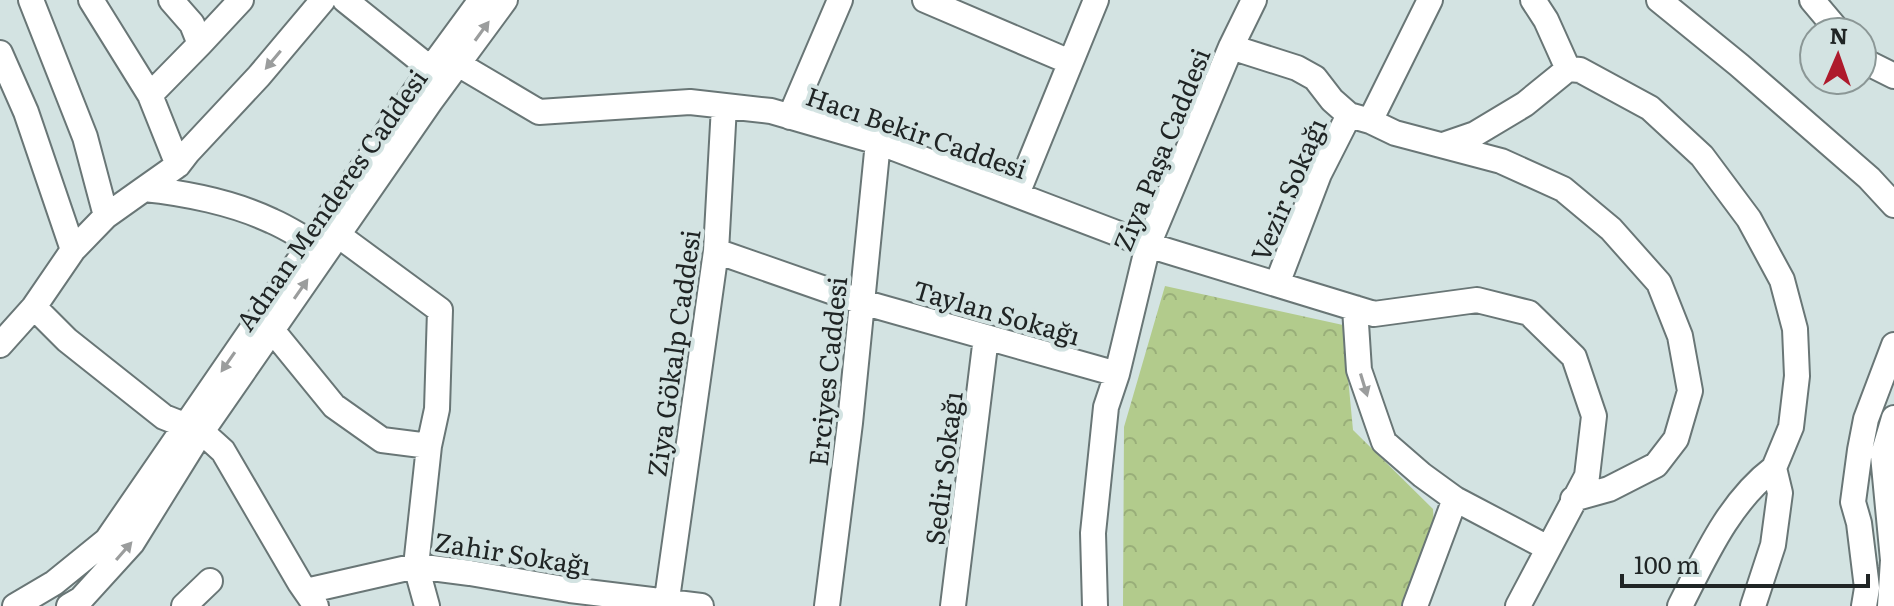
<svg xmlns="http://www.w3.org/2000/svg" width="1894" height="606" viewBox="0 0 1894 606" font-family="Literata,serif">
	<defs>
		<pattern id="park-crowns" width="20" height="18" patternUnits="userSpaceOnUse" patternTransform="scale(2)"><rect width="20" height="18" fill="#b2cb8c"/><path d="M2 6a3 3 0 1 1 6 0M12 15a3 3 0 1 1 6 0" fill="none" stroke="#99ae79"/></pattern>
	</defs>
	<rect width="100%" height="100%" fill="#d3e3e2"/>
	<path fill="url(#park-crowns)" d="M1165,286L1343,325L1353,430L1433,509L1434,524L1401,606H1123L1124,427Z"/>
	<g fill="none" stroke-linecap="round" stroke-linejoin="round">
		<defs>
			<path id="minor" d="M31,0L85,137L106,216
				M91,0L150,95L178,165
				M345,0L431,69
				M925,0L1070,62
				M1533,0L1546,20L1568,69
				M1659,0L1739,65L1869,178L1894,205
				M1812,0L1839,32
				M200,44L241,0
				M1231,47L1297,68L1315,78L1332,100L1349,115L1370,121L1395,133L1501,161L1563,189L1611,229L1659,283L1680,336L1690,391L1676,439L1656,465L1609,489L1573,499
				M0,53L26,112L73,250
				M1862,60L1894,76
				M458,64L539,112L690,102L771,111L878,142L1148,245L1374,314L1477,300L1529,313L1574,357L1594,416L1587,476L1518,606
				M150,95L200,44L192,24L171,0
				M790,117L840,0
				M1370,121L1430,0
				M1443,145L1475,134L1525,104L1568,69L1580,70L1650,108L1702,156L1749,219L1782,280L1795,329L1797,376L1791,427L1774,468L1780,493L1773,545L1753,606
				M144,189L178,165L188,152L259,76L323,0
				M1017,194L1096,0
				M338,235L440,310L437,409L429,446L416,566L427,606
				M716,251L862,302L1117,374
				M1277,284L1319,174L1349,115
				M34,307L67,340L164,417L202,432L223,451L300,583L316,606
				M1355,308L1359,370L1384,442L1422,475L1455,499L1548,548
				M272,330L334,406L382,440L429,446
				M0,345L34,307L73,250L106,216L144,189C185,193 234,203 272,221C286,227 298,235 311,242
				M306,591L416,566L470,573L570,590L701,606
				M15,606L54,583L107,540L434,64L481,0
				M69,606L81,599L132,543L196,440L430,102L505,0
				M184,606L210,581
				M666,606L716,251L724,106
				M827,606L850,423L878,142
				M953,606L986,337
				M1095,606L1093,533L1106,407L1117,374L1148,245L1231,47L1254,0
				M1415,606L1455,499
				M1680,606C1705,557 1729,502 1774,468
				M1864,606L1867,588L1859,523L1853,502L1860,450L1866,419L1894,345
				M1890,606L1893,560L1883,455L1894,418"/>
		</defs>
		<use href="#minor" stroke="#697676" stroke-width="28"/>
		<use href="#minor" stroke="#fff" stroke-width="24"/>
	</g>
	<defs><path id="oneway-solid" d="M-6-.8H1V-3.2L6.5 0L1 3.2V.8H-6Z" transform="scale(2)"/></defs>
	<g fill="#9b9d9d">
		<use href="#oneway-solid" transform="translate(482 31) rotate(-54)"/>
		<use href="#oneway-solid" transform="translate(273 60) rotate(130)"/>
		<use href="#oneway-solid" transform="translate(301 289) rotate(-55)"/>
		<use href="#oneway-solid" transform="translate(228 362) rotate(125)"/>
		<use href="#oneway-solid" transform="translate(1364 385) rotate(73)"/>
		<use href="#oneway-solid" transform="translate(124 551) rotate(-49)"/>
	</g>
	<g text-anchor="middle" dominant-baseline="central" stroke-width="8" stroke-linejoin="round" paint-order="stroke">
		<g font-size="26" fill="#202525" stroke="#d3e3e2">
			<text transform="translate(917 131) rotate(19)">Hacı Bekir Caddesi</text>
			<text transform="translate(1160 149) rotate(-68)">Ziya Paşa Caddesi</text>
			<text transform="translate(1287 189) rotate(-67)">Vezir Sokağı</text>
			<text transform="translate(330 199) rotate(-55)">Adnan Menderes Caddesi</text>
			<text transform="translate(997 311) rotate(16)">Taylan Sokağı</text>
			<text transform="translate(672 353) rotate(-82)">Ziya Gökalp Caddesi</text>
			<text transform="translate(826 371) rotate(-84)">Erciyes Caddesi</text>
			<text transform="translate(942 468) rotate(-83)">Sedir Sokağı</text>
			<text transform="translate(513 552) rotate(9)">Zahir Sokağı</text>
		</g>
	</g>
	<g transform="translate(1838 56) rotate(2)"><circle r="38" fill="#d3e3e2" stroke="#8b9796" stroke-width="2"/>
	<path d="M0-6L14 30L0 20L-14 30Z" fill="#ae1a2c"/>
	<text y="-12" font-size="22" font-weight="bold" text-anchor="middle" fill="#202525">N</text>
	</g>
	<path d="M1622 574v12h246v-12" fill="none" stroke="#202525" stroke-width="4"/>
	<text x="1634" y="574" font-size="24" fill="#202525" stroke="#d3e3e2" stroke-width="6" paint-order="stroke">100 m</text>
</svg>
